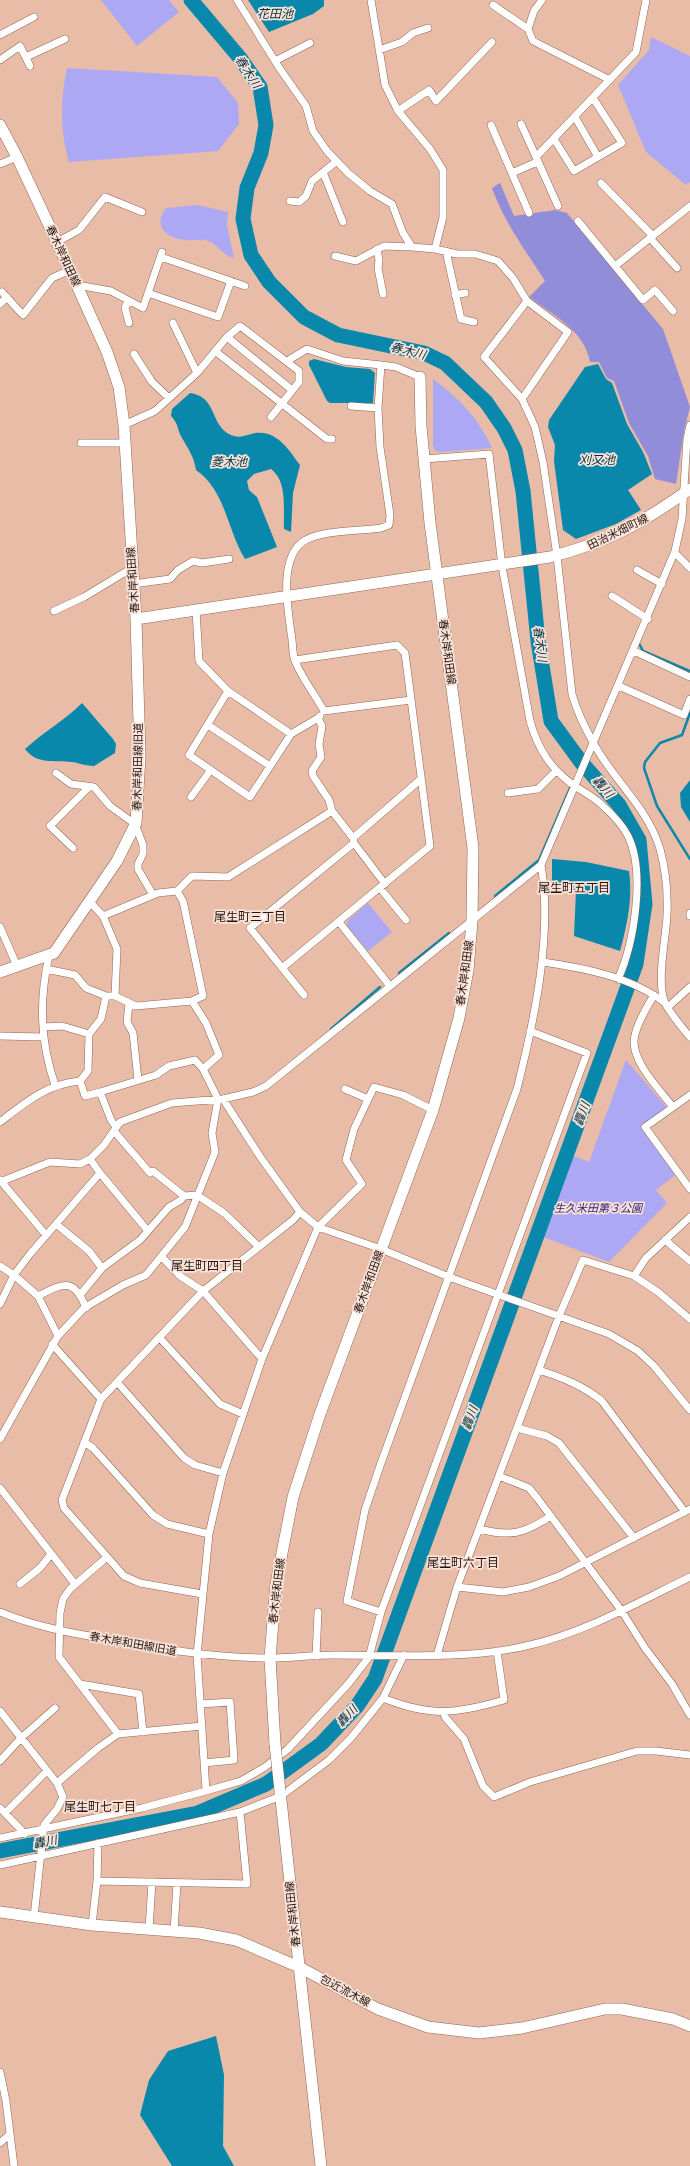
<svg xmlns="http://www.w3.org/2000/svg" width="690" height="2166" viewBox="0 0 690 2166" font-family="Bitter,'Noto Sans JP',serif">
	<rect width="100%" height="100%" fill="#e9bca8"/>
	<path fill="#aca8f4" d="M101,0H169L179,12L137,46Z
		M651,37L690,56V182L686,185L646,152L618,85L649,50Z
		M67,68L217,77L238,103L239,124L218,151L69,162C60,130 60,101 67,68Z
		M197,205L228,212L227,226L234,258C223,256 216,242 205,240C199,239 192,241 186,240C167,239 152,226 166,208Z
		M433,379C458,397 480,420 492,448L442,452L435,451L433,446Z
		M368,903L392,932L368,951L347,926L348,920Z
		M626,1060L669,1110L641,1126L678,1173L656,1190L667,1203L609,1262L538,1235L569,1154L589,1162Z"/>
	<path fill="#918dd8" d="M500,183L514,216L555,210L567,213L663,329L690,407L684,431L676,484L655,479L648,456L629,423L614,381L607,378L599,362H590C585,331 553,315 529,297L545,281C526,251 504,222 492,188Z"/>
	<path fill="#0988ac" d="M248,0H324V6L313,14L269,32Z
		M314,359L346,367L370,369L375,373L373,403H330L327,401L309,365V361Z
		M598,364L606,379L612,383L627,424L643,452L652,474L628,490L641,510L616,524L576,539L563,530L554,461L555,445L548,427L549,420L585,367Z
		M190,393C218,397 209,425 231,435C240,439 246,435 255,433C277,430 289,450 300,465L293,493L291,532L284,529C283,509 288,482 271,469L254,474L247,481L249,490L257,497L277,547L245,559C227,530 226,491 196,470C194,457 189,450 182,438C177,430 179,424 171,416L172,409Z
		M82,703L113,739L116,744L115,753L94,766C86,766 79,763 72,762C54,760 37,765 25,749C43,732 64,721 82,703Z
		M690,780V822L681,807L680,793Z
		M552,859L586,862L629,871C633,897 627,926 620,951L574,936L576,891L552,887Z
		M216,2036L224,2075L223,2146L234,2166H172L140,2115L149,2080L168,2051Z"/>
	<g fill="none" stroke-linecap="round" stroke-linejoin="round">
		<path stroke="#0988ac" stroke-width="2.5" d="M640,645L643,651L690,671
			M690,713L682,735L660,743L645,762L644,768L657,806L690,859
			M495,896L539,860L570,788
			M399,973L449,933
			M331,1029L380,987"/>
		<path stroke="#0988ac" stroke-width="15" d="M0,1851L198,1813L266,1784L321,1744L357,1706L375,1679L636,964L645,904L639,840L619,805L581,762L551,721L538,641L523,491L515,450L504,428L486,402L445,363L424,353L338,335L304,317L269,282L251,255L243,219L247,188L261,153L266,125L260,87L240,58L191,0"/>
		<defs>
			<path id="street" d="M237,0L280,69L306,106L313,131L327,151L348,173L370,191L392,204L403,233L412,247L435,249L457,254H475L498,261L513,278L527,301L568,332L522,399
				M371,0L385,85L398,111L430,149L443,170V217L435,249
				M542,0L534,11L528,29L533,41L610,80
				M493,5L528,29
				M0,35L34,17
				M379,50L402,42L413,33L428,28
				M26,57L65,39
				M0,60L20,46L30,66
				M275,61L310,43
				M398,111L429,90L436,101L492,42
				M575,117L598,157
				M521,124L536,157
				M491,125L529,213
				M554,139L574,171L622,143L593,98
				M0,164L17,157
				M323,172L343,222
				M512,173L537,162
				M601,183L653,236
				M290,201L299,202L306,196L312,181L337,161
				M558,206L536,157L636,52L646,0
				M578,221L643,300L655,290L673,311
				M650,238L677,268
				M57,242L79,230L105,197L142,212
				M377,249L379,260L378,268L383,294
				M446,251L461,319L474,322
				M335,256L356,261L384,246L412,247
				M161,257L245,286
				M615,266L690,206
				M77,285L111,291L143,308L162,252
				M2,292L23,315L52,278L70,270
				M148,293L218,317L231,281
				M455,295L465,293
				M128,301L125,308L129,323
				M527,301L484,357L522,399L535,427L543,462L557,556L572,694C577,712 585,728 594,744C614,781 648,808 660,849C666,871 668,893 667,915C666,938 656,982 665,1003C671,1015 682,1027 690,1037
				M0,304L7,297
				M173,323L197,373
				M227,337L292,390
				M215,351L327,439H332
				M134,354L152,382L169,398
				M287,361L307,349L343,361L381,365
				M351,406L378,408
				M124,425L155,411L197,373L227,337L240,326L299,371V382L271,417
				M81,443H125
				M424,459L489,454L502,566L530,721C538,749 551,770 576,787C586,793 595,798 603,806C612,814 623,826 628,836C646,872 634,944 618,979
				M675,553L690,568
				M637,570L662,584
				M133,584L170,579L178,570L193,561L202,563L229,559
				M612,596L648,619
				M196,610L199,661L228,691L291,734L318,718
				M54,611L84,597L132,568
				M634,651L690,677
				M619,686L684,715L690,699
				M228,691L189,755L250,797L291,734
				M411,700L324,711C315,695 302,678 295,661C292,653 293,642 291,633C288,609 278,558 304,541C321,530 360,531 381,528L389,525L390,515L380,447L378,408L381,365L396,367L420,377
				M320,716L318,718L322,726L319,744L321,757L312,771L313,776L329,800L332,811L353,838L354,843
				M208,725L270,766
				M56,773L71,784L94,787L110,806L135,824L143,845V854L138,864V869L153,895
				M508,793L538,789L556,771
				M191,797L210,771
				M353,838L421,779
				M73,848L50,826L89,787
				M380,888L406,920
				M90,902L103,916L117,949L115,996
				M690,913V916
				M103,916L158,893L177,891L192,876L228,877L332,811
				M339,922L390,986
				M0,927L17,966
				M49,955C39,1001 40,1041 55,1085
				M543,962C584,968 632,977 665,1003
				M282,968L430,846L405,653L397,645L295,660
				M46,969L75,975L86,988L106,996H115L136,1006L192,1001L203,996L183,901L177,891
				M304,995L250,928L354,843L385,884
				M654,995C647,1007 638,1021 635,1035C628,1058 659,1089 673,1107
				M192,1001L206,1023L219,1055L203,1069
				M129,1003L127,1022L133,1033L138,1080
				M668,1007L690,987
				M43,1027L62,1026L89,1034L88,1071L80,1081
				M89,1034L101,1019L106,996
				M0,1036L44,1037
				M345,1089L368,1099
				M690,1095L645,1127L690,1189
				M223,1099L261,1158L300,1212L318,1227L381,1249L449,1277L609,1334L638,1351L654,1366L690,1410
				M0,1122C26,1102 47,1084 80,1081L85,1096L100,1092
				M114,1131L150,1173L153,1171L184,1196L197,1195L224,1213L259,1247
				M100,1173L148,1231
				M0,1180L46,1235
				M0,1182L50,1162L80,1164L90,1159
				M56,1224L89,1251L102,1268
				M665,1240L690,1261
				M162,1257L180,1276L203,1291L262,1359
				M0,1266L14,1275L38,1296L58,1336L0,1439
				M634,1276L646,1258L690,1217
				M80,1295L102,1268L140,1240L169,1207L181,1200L184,1196
				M38,1296C63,1283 74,1277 86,1308
				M0,1304L14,1275L30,1254L100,1173L90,1159L104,1145L120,1122L172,1103L223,1099L253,1092L266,1086L541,865L675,551L682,519L687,439L690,425
				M58,1336L84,1308L123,1285L146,1275L185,1227L215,1152L212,1133L218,1099L203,1069L195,1060L169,1066L156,1075L100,1092L111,1120L116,1127
				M159,1337L220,1404L243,1414
				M52,1344L101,1399
				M539,1370C563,1378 582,1385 602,1401L685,1512
				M117,1382L184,1458L195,1465L223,1473
				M517,1428L547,1436L559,1443L634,1538
				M84,1442L93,1448L153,1515L167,1524L209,1534
				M499,1476L529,1488L538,1499L621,1610L645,1648L672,1684L690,1715
				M0,1488L75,1584
				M479,1529C511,1537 523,1534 551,1516
				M106,1558L70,1589L63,1599L60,1613L59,1657L118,1734
				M20,1584L40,1568L51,1554
				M457,1587L503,1592L529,1587L559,1576L690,1509
				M202,1594L140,1583L124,1576L64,1508L62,1500L101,1399L203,1291L293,1220L300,1212
				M0,1612C38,1628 78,1634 117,1641C169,1650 217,1658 270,1658C291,1658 313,1655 334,1655C395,1655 470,1660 530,1645C586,1632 638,1602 690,1577
				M381,1612L347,1601L365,1510L381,1463L517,1089C534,1022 553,934 541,865
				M437,1655L457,1587L559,1316L583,1260L634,1276L658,1292L690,1319
				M316,1656L318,1612
				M80,1684L139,1694L143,1732
				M383,1698C430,1717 456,1714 504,1700L497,1651
				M201,1704L230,1702L234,1760L204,1763
				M0,1711L57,1783L63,1797L57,1809L44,1825L34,1917
				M444,1713L445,1717L464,1739L483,1786L494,1797L530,1782L637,1751H656L690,1755
				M0,1761L21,1738L55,1708
				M57,1783L98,1748L118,1734L202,1726
				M206,1791L197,1655L209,1534L223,1473L262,1359L318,1227L362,1184L346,1160L354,1129L374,1087L403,1095L433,1110
				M0,1808L25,1834
				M5,1813L47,1771
				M0,1838L142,1808L206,1791L241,1781L265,1767L288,1749L349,1683L369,1657L381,1612L587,1053L530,1031
				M0,1865L240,1812L281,1796L329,1760L351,1738L383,1698L404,1655
				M97,1881L247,1884L240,1812
				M92,1925L97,1881L98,1843
				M149,1929L152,1882
				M174,1931L177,1884
				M0,2072L6,2101L14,2166
				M0,2143L10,2134"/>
			<path id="secondary" d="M0,125L17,157L70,270L107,352L119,387L124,425L136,619L140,756L136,823L117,861L54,953L0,972
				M136,619L550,557C608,542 641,524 690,489
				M275,1744L270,1658L276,1584L293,1497L320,1414L433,1110L459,1018L468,970L472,921L473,848L430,523L421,426L420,377
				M280,1791L321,2166
				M0,1912L92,1925L199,1933L236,1940L299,1967L378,2009L428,2027L479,2033L522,2028L605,2009H622L673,2019L690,2026"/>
		</defs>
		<use href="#street" stroke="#8e6653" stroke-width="8"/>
		<use href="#secondary" stroke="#8e6653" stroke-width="12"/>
		<use href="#street" stroke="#fff" stroke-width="7"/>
		<use href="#secondary" stroke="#fff" stroke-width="11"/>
		<defs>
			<path id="secondary-bridge" d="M275,1744L280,1791"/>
		</defs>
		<use href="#secondary-bridge" stroke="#8e6653" stroke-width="12" stroke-linecap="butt"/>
		<use href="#secondary-bridge" stroke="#fff" stroke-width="11"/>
	</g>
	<g text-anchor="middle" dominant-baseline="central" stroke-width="3.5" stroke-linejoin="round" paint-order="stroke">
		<g font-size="11" fill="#24140d" stroke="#f9e2d8">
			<text transform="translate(63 256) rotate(65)">春木岸和田線</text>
			<text transform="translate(618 532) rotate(-26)">田治米畑町線</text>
			<text transform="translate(133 580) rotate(-94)">春木岸和田線</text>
			<text transform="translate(447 652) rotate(82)">春木岸和田線</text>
			<text transform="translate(138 767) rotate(-89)">春木岸和田線旧道</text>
			<text transform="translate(465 973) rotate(-82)">春木岸和田線</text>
			<text transform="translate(369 1282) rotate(-70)">春木岸和田線</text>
			<text transform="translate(277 1591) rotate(-83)">春木岸和田線</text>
			<text transform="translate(133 1644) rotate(10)">春木岸和田線旧道</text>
			<text transform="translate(293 1914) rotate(-96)">春木岸和田線</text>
			<text transform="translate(345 1991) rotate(28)">包近流木線</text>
		</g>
		<g font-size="11" font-style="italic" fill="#342279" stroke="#f9e2d8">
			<text x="598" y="1208">生久米田第３公園</text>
		</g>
		<g font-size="12" font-style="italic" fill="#003141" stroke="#f9e2d8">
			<text x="275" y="14">花田池</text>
			<text transform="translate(248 72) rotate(57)">春木川</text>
			<text transform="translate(408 351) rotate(14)">春木川</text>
			<text x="597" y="460">刈又池</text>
			<text x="229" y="462">菱木池</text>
			<text transform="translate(540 644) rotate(82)">春木川</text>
			<text transform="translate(603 787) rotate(48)">轟川</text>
			<text transform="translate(582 1114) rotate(-70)">轟川</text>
			<text transform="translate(470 1418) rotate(-70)">轟川</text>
			<text transform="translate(347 1716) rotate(-47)">轟川</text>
			<text transform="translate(45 1842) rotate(-11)">轟川</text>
		</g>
		<g font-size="12" fill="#24140d" stroke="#f9e2d8">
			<text x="574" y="888">尾生町五丁目</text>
			<text x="250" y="917">尾生町三丁目</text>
			<text x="207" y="1266">尾生町四丁目</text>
			<text x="463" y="1563">尾生町六丁目</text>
			<text x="100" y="1807">尾生町七丁目</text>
		</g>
	</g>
</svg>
